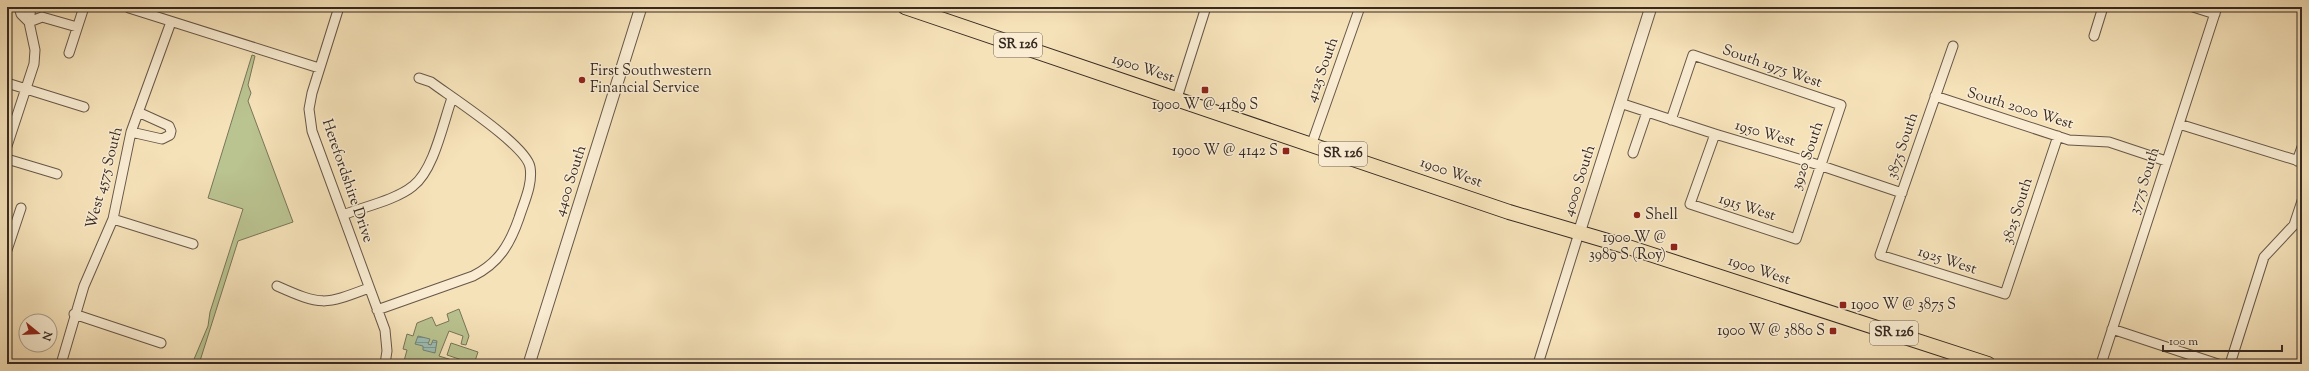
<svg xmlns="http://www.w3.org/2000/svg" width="2309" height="371" viewBox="0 0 2309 371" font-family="'Sorts Mill Goudy',serif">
	<defs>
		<pattern id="water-rules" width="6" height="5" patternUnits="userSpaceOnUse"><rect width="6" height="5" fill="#9dbdb3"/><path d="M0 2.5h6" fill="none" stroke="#819a91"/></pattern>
	</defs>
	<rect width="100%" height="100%" fill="#f6e2b9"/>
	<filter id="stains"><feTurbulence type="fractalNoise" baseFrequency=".005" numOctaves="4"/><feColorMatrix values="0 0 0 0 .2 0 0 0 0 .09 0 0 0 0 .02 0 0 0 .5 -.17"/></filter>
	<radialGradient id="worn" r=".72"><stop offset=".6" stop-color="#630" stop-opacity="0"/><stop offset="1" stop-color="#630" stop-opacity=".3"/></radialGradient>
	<path fill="#bac491" stroke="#78765a" d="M252,55L255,56L248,85L251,93L248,101L293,222L238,241L199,364H192L208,326L210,312L243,209L208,198Z
		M459,309L469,336L466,345L461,344L463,336L449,331L439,356L452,360L451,364H405L404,361L407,350L403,349L407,334L413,336L417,323L432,317L436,326L449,321L447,314Z
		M451,343L478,352L474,364L447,355Z"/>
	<path fill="url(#water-rules)" stroke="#748279" d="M418,336L430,339L428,344L431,345L433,340L437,341L435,353L423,350V346L415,344Z"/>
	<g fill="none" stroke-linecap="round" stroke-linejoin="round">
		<defs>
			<path id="minor" d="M19,7L21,14L29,22
				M339,7L312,93L309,109L312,131L385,330L387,351L385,364
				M2193,7L2215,14
				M129,8L319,68
				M29,22L42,17L77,27
				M2094,36L2103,7
				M1953,46L1880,255L2005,294L2058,136
				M69,53L84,7
				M7,83L84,107
				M1935,96L2069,140L2109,142L2166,161
				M1177,98L1206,7
				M1620,103L1715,134L1819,165L1902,193
				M1671,120L1693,55L1841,105L1796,239L1690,204L1715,134
				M2179,124L2302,162
				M131,132L162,139L170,135L171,131L169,126L138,112
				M1312,143L1360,7
				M7,146L34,64L35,50L29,22L31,7
				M1633,153L1647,112
				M7,159L57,174
				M2297,161L2302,147
				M343,215C363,207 396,200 413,186C434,170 443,123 452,98
				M113,219L193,244
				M7,250L21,208
				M277,286C322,306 324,305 369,288
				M377,310L473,276C499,263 510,244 519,218C524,202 533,184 530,167C526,145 451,97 431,82L419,78
				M74,314L161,343
				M2112,329L2218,364
				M61,364L84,286L113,219L131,132L171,22
				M1538,364L1579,233
				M2101,364L2217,7
				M2230,364L2264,257L2294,225L2302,201"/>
			<path id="tertiary" d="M1579,233L1651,7
				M529,364L641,7"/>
			<path id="primary" d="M905,7L1509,212L1628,247L1988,364"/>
		</defs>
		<use href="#minor" stroke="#665748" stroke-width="11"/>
		<use href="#tertiary" stroke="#665748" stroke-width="13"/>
		<use href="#primary" stroke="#362922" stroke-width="16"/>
		<use href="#minor" stroke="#f9ecd2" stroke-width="9"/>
		<use href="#tertiary" stroke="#f9ecd2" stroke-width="11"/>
		<use href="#primary" stroke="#f6e2b9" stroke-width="14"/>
	</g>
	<g fill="#8f2418" stroke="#f9ecd2" stroke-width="1.5">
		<circle cx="582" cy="80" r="4"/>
		<rect x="1201" y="86" width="8" height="8" rx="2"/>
		<rect x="1282" y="147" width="8" height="8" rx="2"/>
		<circle cx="1637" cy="215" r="4"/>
		<rect x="1670" y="243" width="8" height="8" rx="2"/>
		<rect x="1839" y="301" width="8" height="8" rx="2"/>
		<rect x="1829" y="327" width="8" height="8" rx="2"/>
	</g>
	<g text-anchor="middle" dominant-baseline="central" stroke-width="3" stroke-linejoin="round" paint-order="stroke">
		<g fill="#f9ecd2" stroke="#706457" stroke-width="1">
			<rect x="994" y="33" width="48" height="24" rx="3"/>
			<rect x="1319" y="142" width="48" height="24" rx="3"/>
			<rect x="1870" y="321" width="48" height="24" rx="3"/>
		</g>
		<g font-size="14" font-weight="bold" fill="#362922">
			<text x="1018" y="45">SR 126</text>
			<text x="1343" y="154">SR 126</text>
			<text x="1894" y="333">SR 126</text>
		</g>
		<g font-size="15" fill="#362922" stroke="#f9ecd2">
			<text transform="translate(1772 67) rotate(19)">South 1975 West</text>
			<text transform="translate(1143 69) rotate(18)">1900 West</text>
			<text transform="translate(1323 70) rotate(-70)">4125 South</text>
			<text transform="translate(2020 109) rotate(17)">South 2000 West</text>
			<text transform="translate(1765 134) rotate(16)">1950 West</text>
			<text transform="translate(1903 146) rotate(-71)">3875 South</text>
			<text transform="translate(1808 156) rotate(-71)">3920 South</text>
			<text transform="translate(1451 173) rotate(19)">1900 West</text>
			<text transform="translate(105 178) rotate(-75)">West 4575 South</text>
			<text transform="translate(347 181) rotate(71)">Herefordshire Drive</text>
			<text transform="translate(571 181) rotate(-72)">4400 South</text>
			<text transform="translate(1580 181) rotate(-72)">4000 South</text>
			<text transform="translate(2145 181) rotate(-72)">3775 South</text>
			<text transform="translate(1747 208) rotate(18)">1915 West</text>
			<text transform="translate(2018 211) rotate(-72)">3825 South</text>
			<text transform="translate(1947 261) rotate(18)">1925 West</text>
			<text transform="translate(1759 271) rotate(18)">1900 West</text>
		</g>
		<g font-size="15" fill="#362922" stroke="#f9ecd2" text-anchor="start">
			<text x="590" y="71">First Southwestern<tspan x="590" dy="17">Financial Service</tspan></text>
			<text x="1205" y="105" text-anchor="middle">1900 W @ 4189 S</text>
			<text x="1278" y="151" text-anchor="end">1900 W @ 4142 S</text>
			<text x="1645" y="215">Shell</text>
			<text x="1666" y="238" text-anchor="end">1900 W @<tspan x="1666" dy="17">3989 S (Roy)</tspan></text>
			<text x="1851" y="305">1900 W @ 3875 S</text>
			<text x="1825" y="331" text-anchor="end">1900 W @ 3880 S</text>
		</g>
	</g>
	<rect width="2309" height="371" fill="none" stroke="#f6e2b9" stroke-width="24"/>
	<rect x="8" y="8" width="2293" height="355" fill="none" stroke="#362922" stroke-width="2"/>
	<rect x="12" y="12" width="2285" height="347" fill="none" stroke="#362922"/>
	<g transform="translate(38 333) rotate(108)"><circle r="19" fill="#f9ecd2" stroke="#ab9e8c"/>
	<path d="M0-3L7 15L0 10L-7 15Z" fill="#8f2418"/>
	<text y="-6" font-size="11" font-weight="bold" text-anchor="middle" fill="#362922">N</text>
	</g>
	<path d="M2163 345v6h119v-6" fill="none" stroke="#362922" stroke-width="2"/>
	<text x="2169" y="345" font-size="12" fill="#362922" stroke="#f9ecd2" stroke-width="3" paint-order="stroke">100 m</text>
	<rect width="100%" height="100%" filter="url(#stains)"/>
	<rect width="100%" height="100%" fill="url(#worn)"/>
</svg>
